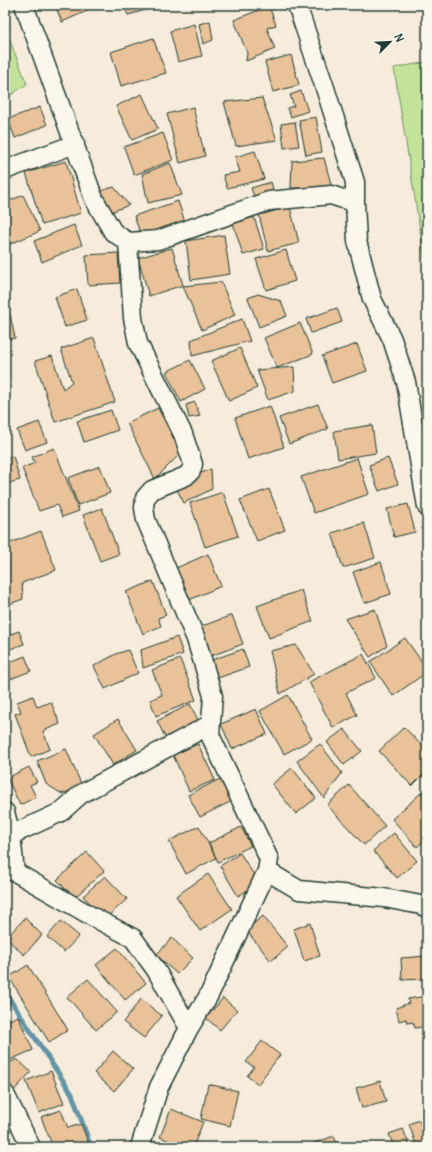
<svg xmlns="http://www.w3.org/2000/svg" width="432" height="1152" viewBox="0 0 432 1152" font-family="Delius,sans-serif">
	<rect width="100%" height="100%" fill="#f7ecdb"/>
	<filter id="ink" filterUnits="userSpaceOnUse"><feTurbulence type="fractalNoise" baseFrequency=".025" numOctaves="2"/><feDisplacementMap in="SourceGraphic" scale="8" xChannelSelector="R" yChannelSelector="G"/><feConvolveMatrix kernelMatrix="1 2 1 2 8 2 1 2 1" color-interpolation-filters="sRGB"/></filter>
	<g filter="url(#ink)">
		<path fill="#c3e39b" stroke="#719068" d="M5,28L27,84L5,99Z
			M427,62V274L394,68Z"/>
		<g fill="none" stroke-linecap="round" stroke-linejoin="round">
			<path stroke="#6495a7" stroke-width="5" d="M5,992L72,1094L91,1147"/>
		</g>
		<path fill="#e9c299" stroke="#1f3d34" d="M55,5H84L87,11L62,22Z
			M123,5H152L153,8L128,15Z
			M269,6L276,25L267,28L275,49L246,61L247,53L234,20Z
			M210,21L213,40L203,44L199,24Z
			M194,24L202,56L178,62L170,31Z
			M153,38L166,73L121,86L111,52Z
			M291,55L299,85L273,92L265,62Z
			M301,91L308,111L291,117L287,108L294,106L290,95Z
			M142,94L158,129L132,140L116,106Z
			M262,98L277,140L236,146L224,102Z
			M40,107L47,125L15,138L8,119Z
			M193,107L205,156L180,163L167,114Z
			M316,117L322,152L306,155L299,120Z
			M295,122L299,146L284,148L281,124Z
			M163,133L173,160L134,175L124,147Z
			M255,151L264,179L227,188L223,175L240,172L235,157Z
			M324,158L332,188H291L292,161Z
			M66,161L81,213L42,225L26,173Z
			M170,163L182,195L148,203L142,174Z
			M271,182L275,196L255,199L251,188Z
			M114,187L129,205L111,212L97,192Z
			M23,195L40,231L6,246L5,244V203Z
			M178,201L185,222L142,238L134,216Z
			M290,207L299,243L268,251L259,215Z
			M254,217L264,249L243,255L233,223Z
			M74,225L82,245L42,262L34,241Z
			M224,235L230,274L191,280L186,241Z
			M172,248L183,285L149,296L138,258Z
			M286,250L295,281L266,290L256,259Z
			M118,253L120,283L88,285L86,255Z
			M221,282L235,315L202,330L183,286Z
			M77,289L87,320L65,327L55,297Z
			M258,294L281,301L287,316L259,327L248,298Z
			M7,300L15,338L5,340V301Z
			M337,308L342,322L311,333L306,319Z
			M242,319L250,341L192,356L191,340Z
			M300,323L313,354L277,368L264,338Z
			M94,338L115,402L55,422L35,361L52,356L63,389L72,382L61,349Z
			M357,344L367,371L332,383L322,356Z
			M240,348L257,388L229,401L211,361Z
			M190,360L205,389L181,402L166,372Z
			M294,367L295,391L268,400L257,370Z
			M195,402L200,416L189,418L186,405Z
			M318,404L328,429L289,444L279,418Z
			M270,406L284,447L248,459L235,418Z
			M158,408L181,453L155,479L127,423Z
			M111,410L118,430L84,442L77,421Z
			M39,422L47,442L25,450L17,430Z
			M372,425L376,453L338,459L334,431Z
			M54,448L79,511L62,517L57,505L39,511L22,468L35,463L32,457Z
			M13,456L20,480L5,484V458Z
			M357,458L369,494L314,513L301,477Z
			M388,458L398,484L379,491L369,465Z
			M100,466L110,493L78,505L68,478Z
			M211,469L212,489L184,503L174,484Z
			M269,489L285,530L257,541L240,500Z
			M223,492L238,536L205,547L190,503Z
			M408,504L415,532L394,537L387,509Z
			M102,508L119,554L100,561L83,515Z
			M364,523L375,558L343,568L332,533Z
			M41,531L56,570L22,583L23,599L5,606V545Z
			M208,554L221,586L187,601L174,569Z
			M381,562L391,594L364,603L353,572Z
			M153,581L166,615L158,618L161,626L143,634L126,592Z
			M301,590L313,621L269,638L257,606Z
			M375,609L387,646L370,657L345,619Z
			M232,615L243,644L208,657L197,628Z
			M19,631L24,644L5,651L10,662L25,656L31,671L5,681V636Z
			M177,637L183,654L143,668L141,650Z
			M405,638L427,669V672L393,696L370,662Z
			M296,645L314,674L280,694L270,651Z
			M243,649L249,667L215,679L209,661Z
			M128,650L138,673L105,689L94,666L116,654Z
			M363,654L376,678L346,693L357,715L333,728L309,682Z
			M180,659L196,700L156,716L150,700L162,695L152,670Z
			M288,695L312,739L284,754L260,711Z
			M33,696L37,707L51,702L60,724L43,731L50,749L31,757L15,714L21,712L17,702Z
			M190,704L200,724L167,741L157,721Z
			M256,709L267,734L232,749L221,724Z
			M118,719L137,750L113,765L94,734Z
			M404,727L427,751V771L412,786L379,751Z
			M344,729L362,751L344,765L327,742Z
			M198,744L215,780L189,791L173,755Z
			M320,744L342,773L324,798L297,761Z
			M66,749L82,786L62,794L46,784L37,761Z
			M29,767L37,782L30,785L36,797L20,805L7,778Z
			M292,768L316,798L296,814L272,784Z
			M222,778L234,800L200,817L188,795Z
			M349,785L385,826L364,845L327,805Z
			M422,792L427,798V838L417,847L392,819Z
			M199,826L216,858L186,874L169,841Z
			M241,827L251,846L218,862L209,843Z
			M394,833L417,861L397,878L373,851Z
			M87,852L104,871L74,898L57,880Z
			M240,853L259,883L238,896L220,866Z
			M208,874L232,909L200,931L176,896Z
			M105,876L127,899L105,919L83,896Z
			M263,916L288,947L271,961L246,930Z
			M25,918L42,935L24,955L6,938Z
			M61,921L79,936L64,952L47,937Z
			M310,923L320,956L304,961L294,929Z
			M172,938L193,958L177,974L156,955Z
			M117,948L146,983L125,1000L96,965Z
			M427,956V979L402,980L401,958Z
			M28,965L68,1030L49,1042L9,977Z
			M88,979L117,1012L96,1030L67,997Z
			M426,996L427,1002V1026L415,1028L413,1022L407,1023L406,1019L399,1021L396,1008L409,1003L408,999Z
			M223,998L237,1010L220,1030L206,1018Z
			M141,999L162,1016L144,1038L123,1022Z
			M18,1016L33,1050L5,1062V1022Z
			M262,1041L280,1055L258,1084L247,1076L254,1067L246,1062Z
			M113,1051L133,1069L114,1091L94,1073Z
			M17,1059L31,1072L9,1096L5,1087V1065Z
			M51,1071L64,1103L39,1113L26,1081Z
			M380,1081L386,1102L362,1108L356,1088Z
			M208,1084L238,1091L230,1126L201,1119Z
			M171,1109L203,1122L193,1147H184L160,1137Z
			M61,1110L68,1128L81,1124L89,1144L81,1147H53L41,1117Z
			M419,1120L427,1140V1147H417L409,1124Z
			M403,1129L410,1147H394L389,1134Z
			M334,1136L338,1147H310L309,1145Z
			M155,1141L170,1147H154Z"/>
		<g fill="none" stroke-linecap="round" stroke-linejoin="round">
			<defs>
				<path id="minor" d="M24,5L94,199L113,232L128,242L158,240L269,201L331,195L355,203L357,241L372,299L392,339L406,382L427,507
					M297,5L325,88L355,182V203
					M5,170L75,144
					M128,242L133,318L138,343L183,434L193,464L191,471L186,476L152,490L145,498L144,508L146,520L196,639L213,696L210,735L269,859L267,871L209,995L189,1028L159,1087L140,1147
					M5,812L11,835L15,872
					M11,835L61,812L81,794L211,724
					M5,869L15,872L93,917L133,938L156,970L189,1028
					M267,871L299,890L384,898L421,905L427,908
					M5,1094L31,1147"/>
			</defs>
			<use href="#minor" stroke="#1f3d34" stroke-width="21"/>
			<use href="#minor" stroke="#fbf7ec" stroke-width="18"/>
		</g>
	</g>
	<rect width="432" height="1152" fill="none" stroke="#fbf7ec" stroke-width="20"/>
	<rect x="10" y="10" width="412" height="1132" fill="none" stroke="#1f3d34" stroke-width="1.5" filter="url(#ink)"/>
	<g transform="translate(390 42) rotate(66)" stroke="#fbf7ec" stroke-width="3" paint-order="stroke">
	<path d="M0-3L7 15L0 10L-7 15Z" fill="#1f3d34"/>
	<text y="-6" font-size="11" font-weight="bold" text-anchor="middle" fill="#1f3d34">N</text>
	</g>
</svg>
